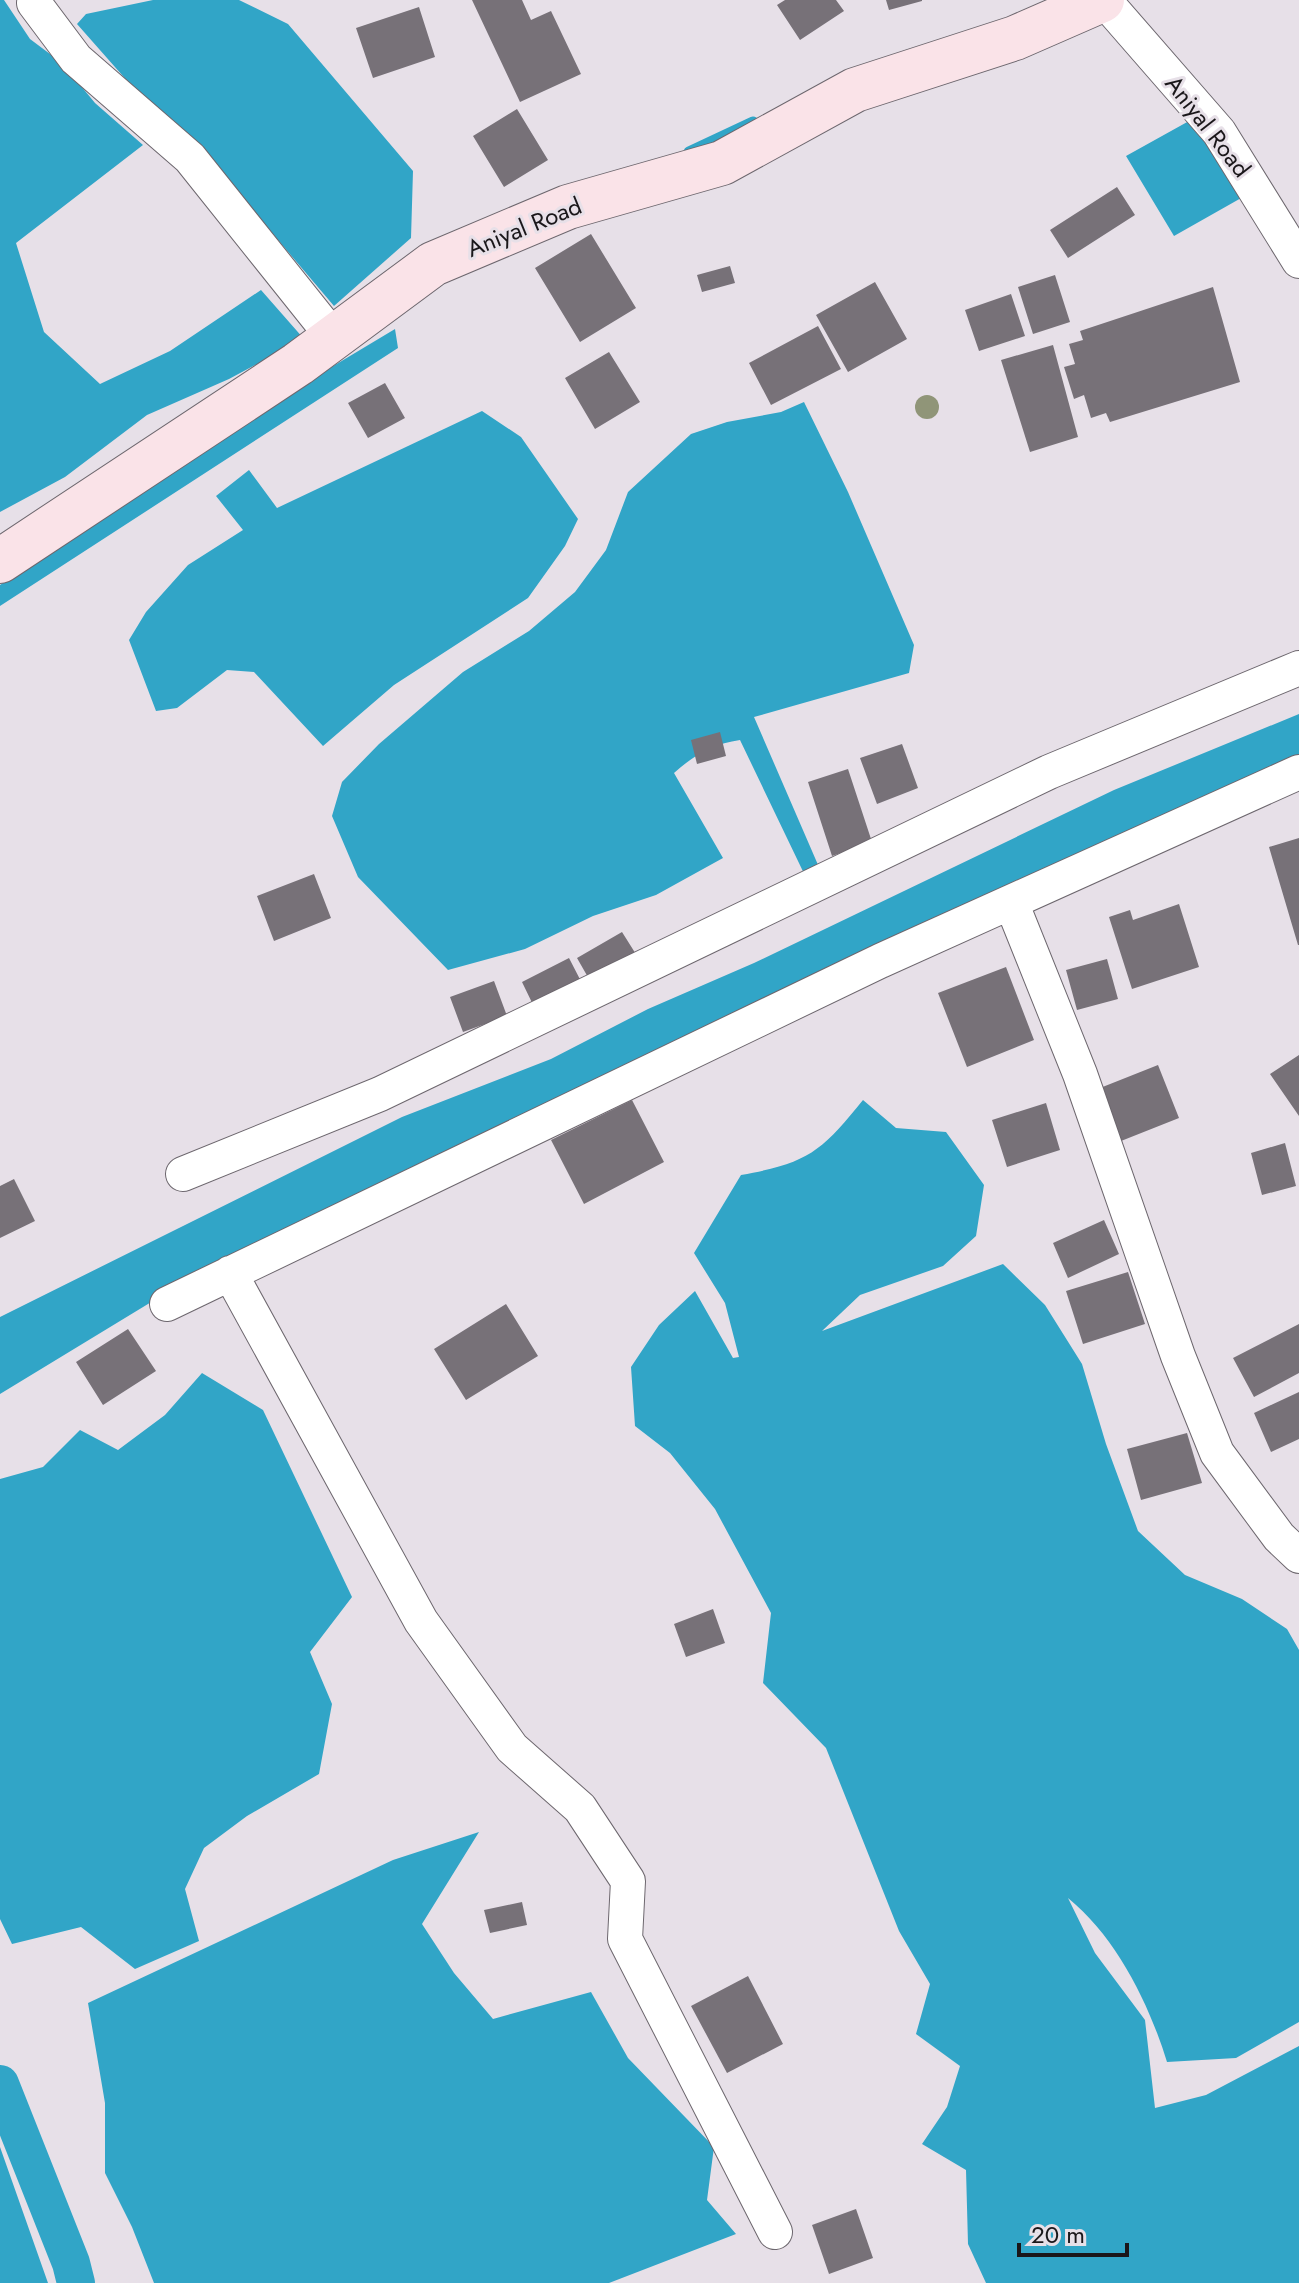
<svg xmlns="http://www.w3.org/2000/svg" width="1299" height="2283" viewBox="0 0 1299 2283" font-family="Jost,sans-serif">
	<rect width="100%" height="100%" fill="#e7e0e8"/>
	<path fill="#31a5c7" d="M0,0H4L30,39L62,63L95,103L143,145L16,243L44,332L100,384L170,351L261,290L304,339L229,379L147,415L65,477L0,512Z
		M153,0H239L288,24L413,171L411,238L334,306L244,200L152,109L77,24L86,14Z
		M1198,116L1250,193L1174,236L1126,156Z
		M395,329L398,348L0,606V585L243,420Z
		M804,402L848,492L914,645L909,673L754,717L825,881L810,886L740,740C713,744 694,755 674,773L723,858L656,895L593,916L525,949L448,970L358,877L332,816L342,782L379,744L463,672L529,631L575,592L606,550L628,492L691,434L727,422L781,412Z
		M482,411L521,437L578,519L565,546L528,598L394,685L323,746L254,672L227,670L177,708L156,711L129,640L146,612L188,565L243,530L216,496L249,470L277,508Z
		M1299,714V787L171,1290L0,1394V1317L402,1117L551,1059L648,1009L754,963L1114,790Z
		M863,1100L896,1128L946,1132L984,1185L976,1236L943,1266L860,1295L822,1331L1003,1264L1045,1305L1082,1364L1106,1444L1138,1531L1185,1575L1242,1599L1287,1629L1299,1650V2022L1236,2058L1167,2062C1149,2003 1116,1937 1068,1898L1095,1953L1145,2020L1155,2108L1206,2095L1299,2046V2283H986L968,2244L966,2170L922,2144L947,2107L960,2066L916,2034L930,1984L899,1931L826,1748L763,1683L771,1613L715,1509L670,1453L635,1426L631,1367L659,1325L695,1291L733,1358L739,1357L725,1303L694,1253L741,1175C808,1163 821,1152 863,1100Z
		M202,1373L263,1410L352,1597L310,1652L332,1704L319,1774L247,1816L204,1848L185,1889L199,1941L135,1969L81,1927L12,1944L0,1919V1479L43,1467L80,1430L118,1450L165,1415Z
		M479,1832L422,1924L454,1973L493,2019L591,1992L628,2058L714,2147L707,2200L736,2234L609,2283H154L132,2227L105,2173V2103L88,2003L393,1860Z
		M0,2147L48,2283H0Z"/>
	<g fill="none" stroke-linecap="round" stroke-linejoin="round">
		<path stroke="#31a5c7" stroke-width="11" d="M689,152L753,122"/>
		<path stroke="#31a5c7" stroke-width="38" d="M0,2084L71,2263L76,2283"/>
	</g>
	<path fill="#777178" d="M472,0H522L531,20L551,11L581,74L520,102Z
		M785,0H836L844,11L800,40L777,5Z
		M886,0H922V1L889,10Z
		M419,7L435,57L373,78L356,28Z
		M517,109L548,160L504,187L473,136Z
		M1117,187L1135,215L1068,258L1050,230Z
		M591,234L636,308L580,342L535,268Z
		M730,266L735,283L702,292L697,275Z
		M1055,275L1070,322L1033,334L1018,287Z
		M875,282L907,339L848,372L816,315Z
		M1213,287L1240,382L1110,422L1106,413L1091,418L1084,395L1074,399L1064,367L1075,364L1069,344L1083,340L1080,331Z
		M1011,294L1025,336L979,351L965,310Z
		M818,326L841,369L771,405L749,363Z
		M1053,345L1078,437L1030,452L1001,360Z
		M609,352L640,402L595,429L565,378Z
		M385,383L405,418L368,438L348,403Z
		M720,732L726,756L697,764L691,740Z
		M902,744L918,788L877,804L860,758Z
		M848,769L872,842L832,856L808,782Z
		M1299,838V945H1298L1269,847Z
		M314,874L331,918L274,941L257,896Z
		M1179,904L1199,967L1132,989L1109,917L1130,910L1133,920Z
		M622,932L639,959L593,986L577,958Z
		M569,958L586,991L538,1015L522,982Z
		M1107,959L1118,999L1077,1010L1066,970Z
		M1006,967L1034,1040L967,1067L938,993Z
		M494,981L507,1016L463,1032L450,997Z
		M1299,1055V1116L1270,1074Z
		M1158,1065L1179,1118L1116,1143L1095,1090Z
		M632,1100L664,1162L584,1204L551,1140Z
		M1046,1103L1060,1150L1007,1167L992,1120Z
		M1285,1143L1296,1186L1262,1195L1251,1153Z
		M14,1179L35,1221L0,1238V1186Z
		M1104,1220L1119,1254L1068,1278L1053,1243Z
		M1128,1272L1145,1324L1083,1344L1066,1291Z
		M506,1304L538,1356L466,1400L434,1349Z
		M1299,1324V1373L1254,1397L1233,1358Z
		M128,1329L156,1371L103,1405L76,1362Z
		M1299,1392V1439L1271,1452L1254,1413Z
		M1187,1433L1202,1483L1141,1500L1127,1449Z
		M713,1609L725,1643L686,1657L674,1624Z
		M522,1902L527,1925L490,1933L484,1910Z
		M748,1976L783,2044L727,2073L691,2006Z
		M856,2209L873,2258L829,2274L812,2225Z"/>
	<g fill="none" stroke-linecap="round" stroke-linejoin="round">
		<defs>
			<path id="minor" d="M1104,0L1219,132L1299,261
				M34,3L76,59L190,158L333,337
				M1011,902L1080,1074L1178,1356L1217,1453L1279,1537L1299,1556
				M183,1174L380,1094L1049,772L1299,668
				M230,1273L421,1621L512,1748L580,1808L628,1881L625,1939L775,2232
				M167,1304L880,961L1299,772"/>
			<path id="secondary" d="M0,561L298,364L433,264L568,207L722,163L855,90L1015,38L1102,0"/>
		</defs>
		<use href="#minor" stroke="#6d676e" stroke-width="36"/>
		<use href="#secondary" stroke="#6d676e" stroke-width="46"/>
		<use href="#minor" stroke="#fff" stroke-width="34"/>
		<use href="#secondary" stroke="#fae3e8" stroke-width="44"/>
	</g>
	<circle fill="#909578" cx="927" cy="407" r="12"/>
	<g text-anchor="middle" dominant-baseline="central" stroke-width="6" stroke-linejoin="round" paint-order="stroke">
		<g font-size="24" fill="#1a171a" stroke="#e7e0e8">
			<text transform="translate(1208 126) rotate(52)">Aniyal Road</text>
			<text transform="translate(524 227) rotate(-22)">Aniyal Road</text>
		</g>
	</g>
	<path d="M1019 2243v12h108v-12" fill="none" stroke="#1a171a" stroke-width="4"/>
	<text x="1031" y="2243" font-size="24" fill="#1a171a" stroke="#e7e0e8" stroke-width="6" paint-order="stroke">20 m</text>
</svg>
